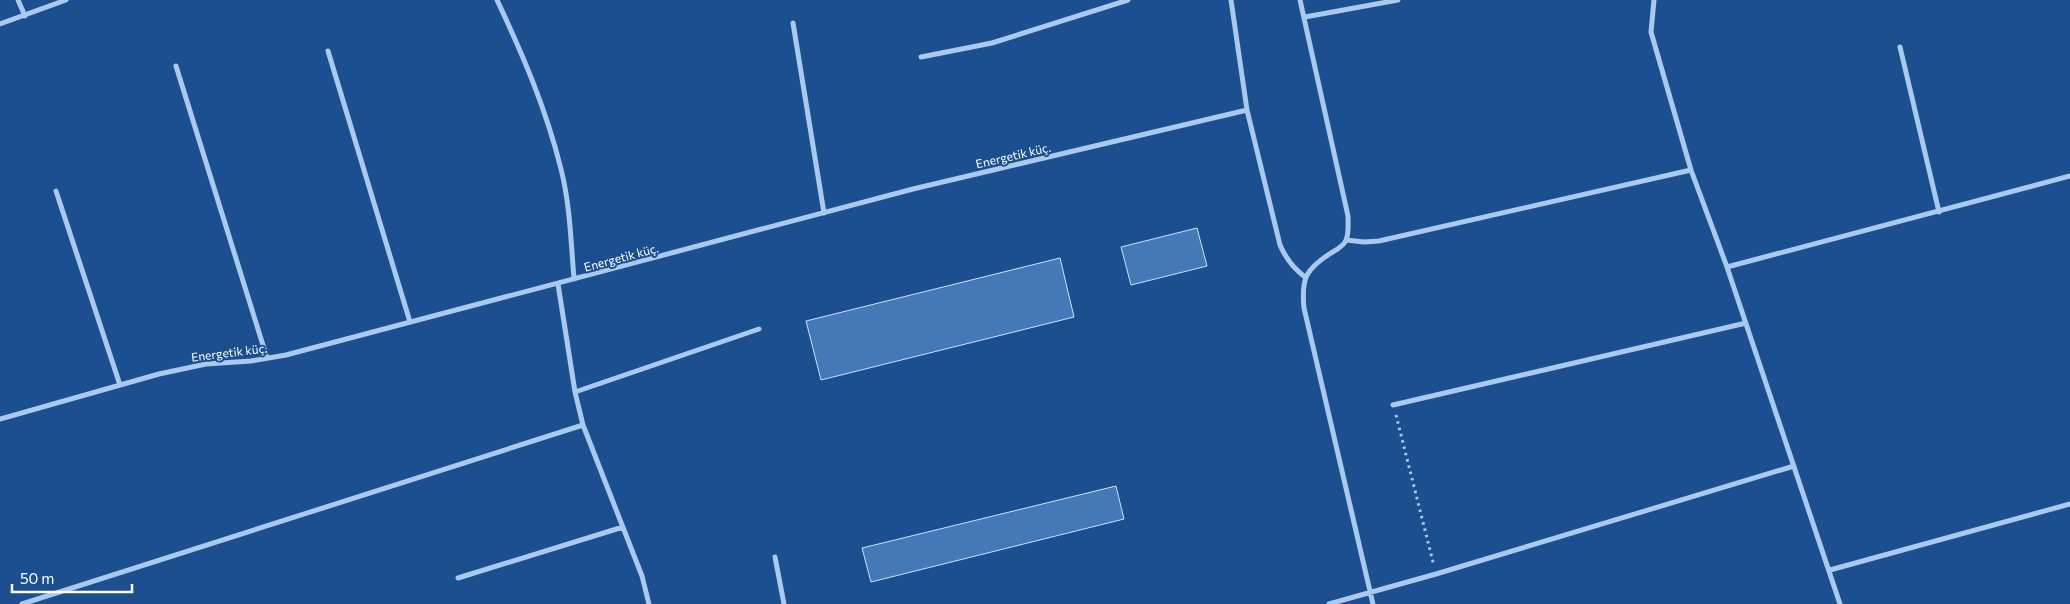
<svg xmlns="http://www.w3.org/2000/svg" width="2070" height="604" viewBox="0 0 2070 604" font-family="Commissioner,sans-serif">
	<rect width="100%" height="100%" fill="#1b4f8f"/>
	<path fill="#4478b7" stroke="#cfe3fa" d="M1197,228L1207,266L1131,285L1121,247Z
		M1060,258L1074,317L821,380L806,321Z
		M1116,486L1124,519L871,582L862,548Z"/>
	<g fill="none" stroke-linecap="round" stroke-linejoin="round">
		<path stroke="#a9c9ee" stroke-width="3" stroke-dasharray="2.5 4" stroke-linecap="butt" d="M1396,415L1434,566"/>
		<path stroke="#a9c9ee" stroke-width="5" d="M18,0L25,16
			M497,0C523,55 546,109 561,169C570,204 571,243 574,279
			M1231,0L1247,110L1280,245C1286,259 1293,268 1305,277
			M1300,0L1348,216C1348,223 1349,234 1346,240C1344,246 1336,250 1331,253C1306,269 1301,278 1304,308L1373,604
			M1654,0L1651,32L1691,170L1727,267L1840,604
			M1305,17L1398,0
			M793,23L824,213
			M0,24L66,0
			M1900,47L1939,212
			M328,51L410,322
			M921,57L992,43L1128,0
			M176,66L267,358
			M56,191L120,385
			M1346,240L1364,242L1379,241L1691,170
			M1727,267L2070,176
			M558,284L575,392L583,425L642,576L649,604
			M575,392L759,329
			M1393,405L1746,323
			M0,419L159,374L206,364L251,361L286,355L913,189L1247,110
			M775,557L784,604
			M1830,570L2070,504
			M458,578L623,527
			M22,604L583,425
			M1329,604L1436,574L1794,466"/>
	</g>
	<g text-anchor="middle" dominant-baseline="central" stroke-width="4" stroke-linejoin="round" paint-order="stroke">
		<g font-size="12" fill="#fff" stroke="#1b4f8f">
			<text transform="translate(1013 155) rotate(-13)">Energetik küç.</text>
			<text transform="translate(621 257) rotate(-15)">Energetik küç.</text>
			<text transform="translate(229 352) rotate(-7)">Energetik küç.</text>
		</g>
	</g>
	<path d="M12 584v8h120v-8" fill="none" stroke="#ffffff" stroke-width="2.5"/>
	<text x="20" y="584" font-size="15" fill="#ffffff" stroke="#1b4f8f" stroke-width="4" paint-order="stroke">50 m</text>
</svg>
